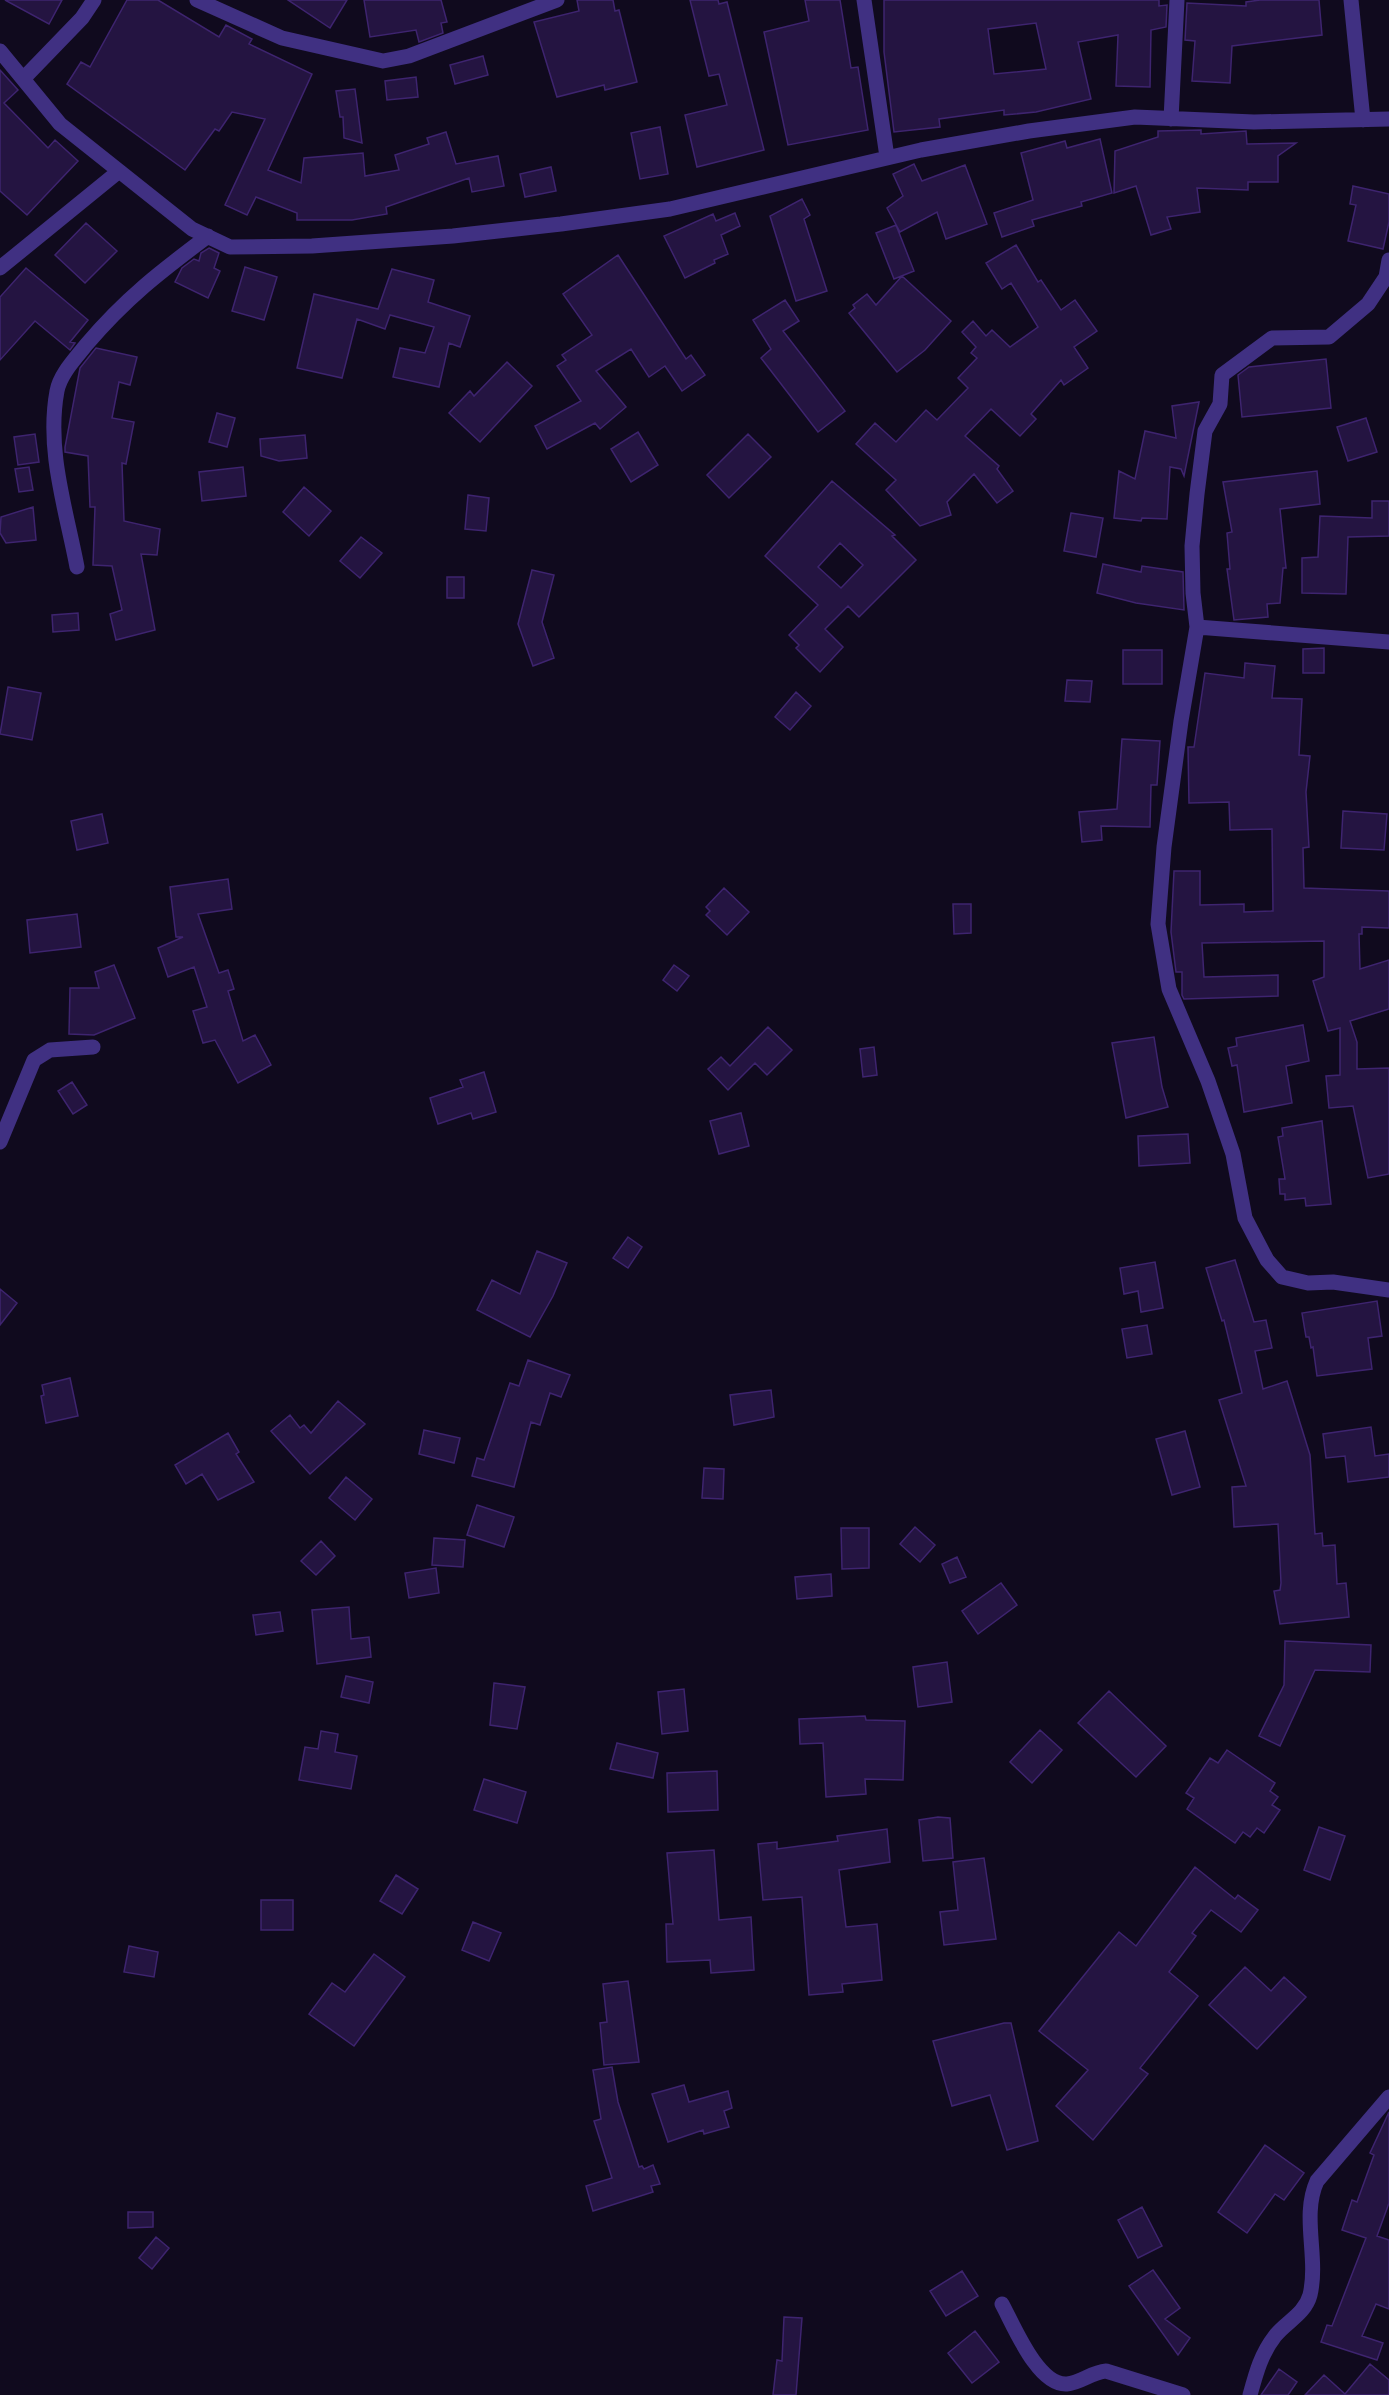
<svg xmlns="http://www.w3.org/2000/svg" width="1389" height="2395" viewBox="0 0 1389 2395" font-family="Commissioner,sans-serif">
	<rect width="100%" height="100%" fill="#100a1e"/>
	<path fill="#241441" stroke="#3e246f" stroke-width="1.5" fill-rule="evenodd" d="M5,0H62L49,24Z
		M127,0H158L219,37L226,25L252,39L249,44L312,74L268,170L301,183L304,158L363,153L365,176L399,170L395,155L429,144L427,138L446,132L456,164L498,156L504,186L472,192L469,178L386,207L387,214L352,220H297V213L256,197L247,215L225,205L265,119L232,112L219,131L215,129L185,170L67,84L81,62L90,67Z
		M288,0H347L330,28Z
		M364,0H441L447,22L441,23L443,33L419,42L416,30L370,37Z
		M577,0H613L615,11L619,10L637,82L605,90L604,85L557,97L534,22L579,11Z
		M690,0H718L719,4L727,2L764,150L697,167L685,115L727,105L719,74L709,76Z
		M805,0H840L851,68L858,67L868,130L788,145L764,32L809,21Z
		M884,0H1159V6L1167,5L1166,27L1151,30L1150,87L1116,86L1118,35L1078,42L1091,99L1036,112L1004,115V110L939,119L940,127L894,132L884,52ZM1036,23L1046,69L994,74L988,29Z
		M1260,0H1319L1322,35L1232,46L1230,83L1192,81L1195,41L1185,40L1187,3L1246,6V2Z
		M483,56L488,75L455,84L450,65Z
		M0,70L18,90L4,103L48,148L55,140L78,161L27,215L0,191Z
		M416,77L418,97L387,100L385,81Z
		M355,89L362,143L344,138L343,117H340L336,91Z
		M660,127L668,174L640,179L631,133Z
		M1201,130V134L1246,131L1247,144L1296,143L1278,156V182H1248V190L1197,188L1200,212L1167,217L1171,229L1151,235L1136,186L1114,193L1115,151L1158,137V131Z
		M1100,139L1112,193L1081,202L1082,206L1032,220L1034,226L1002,237L994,213L1033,200L1021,153L1065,141L1067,148Z
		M914,164L922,181L965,165L987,224L946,239L937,212L900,232L887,208L903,196L893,174Z
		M551,167L556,191L525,197L520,174Z
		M1353,186L1389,194V222L1383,249L1348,241L1356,205L1350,204Z
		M802,199L810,215L804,219L827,291L796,301L770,216Z
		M735,213L740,226L721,235L728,254L714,260L715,263L685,278L664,236L713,214L716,221Z
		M86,223L117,251L85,283L55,255Z
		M896,225L914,271L894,279L876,233Z
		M1016,245L1038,282L1041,280L1061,310L1075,300L1097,331L1074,347L1088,368L1064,385L1061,380L1031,414L1036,419L1020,436L991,409L965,436L999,466L997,469L1013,491L997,503L974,474L947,502L951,515L920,526L886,490L896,480L856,444L875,423L896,442L926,410L937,420L968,388L958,378L977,358L971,353L976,347L962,332L973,321L986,336L992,330L1010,347L1038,327L1011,283L1002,289L986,263Z
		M209,248L219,253L214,268L220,271L208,298L175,282L182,268L194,259L199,261L201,253Z
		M618,255L686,359L691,355L705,375L682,391L665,366L649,377L631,349L596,371L626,407L600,429L595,423L547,449L535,426L581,401L557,366L566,360L562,355L592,335L563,294Z
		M245,267L277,277L264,320L232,311Z
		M26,268L88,320L70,342L75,343L70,350L35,321L0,360V297Z
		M392,269L434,280L428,302L470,316L460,347L449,343L439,387L393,377L400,348L425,353L434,327L390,315L385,329L357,319L342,378L297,368L314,294L378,309Z
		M902,276L951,321L925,350L897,372L849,313L855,308L853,305L867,294L876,305Z
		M785,300L799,321L783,331L845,411L818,432L761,358L771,349L753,320Z
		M96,348L137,357L130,385L119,382L112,418L134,422L126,464L122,463L124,521L160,529L157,555L141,554L155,630L116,640L110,614L122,610L112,566L93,565L95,507H90L88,456L65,452V447L80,368Z
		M1326,359L1331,408L1242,417L1238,375L1249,367Z
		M507,362L532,386L480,442L449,413L470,391L474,396Z
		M1199,402L1184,476L1181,469L1170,467L1167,519L1142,518L1141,521L1114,518L1119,471L1135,479L1145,431L1176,438L1172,406Z
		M217,413L235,418L227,447L209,442Z
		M1366,418L1377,452L1348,461L1337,427Z
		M638,432L658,465L631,482L611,449Z
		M35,434L39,462L18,465L14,437Z
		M748,434L771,457L729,498L707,475Z
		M305,435L307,458L279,461L261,456L260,439Z
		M29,467L33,490L19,492L15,469Z
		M243,467L246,496L202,501L199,472Z
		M1317,471L1320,504L1280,509L1286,568H1283L1280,603L1267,604L1268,617L1234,620L1227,569H1230L1227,533L1232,532L1223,482Z
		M832,481L895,535L892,536L916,560L859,617L848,606L825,629L843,647L820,672L796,648L799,645L789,635L818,605L765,556ZM840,543L863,565L841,588L818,567Z
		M304,487L331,511L309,536L283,512Z
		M468,495L489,498L486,531L465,529Z
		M1372,501H1389V536L1348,537L1346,594L1302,593V558L1318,557L1320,516L1372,518Z
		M33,507L36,540L6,543L0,533L1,517Z
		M1071,513L1103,518L1096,557L1064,551Z
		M361,537L382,553L360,578L340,561Z
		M1103,564L1141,572L1142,566L1183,572L1184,610L1136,603L1097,593Z
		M532,570L554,575L542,622L554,658L533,666L518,624Z
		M447,577H464V598H447Z
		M78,613L79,630L53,632L52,615Z
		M1324,648V673H1303V649Z
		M1123,650H1162V684H1123Z
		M1245,663L1275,666L1272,698L1302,699L1299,755L1310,756L1306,792L1309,847L1303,848L1304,888L1389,891V928L1362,927V934H1359L1360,969L1389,960V1009L1350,1021L1357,1042V1069L1389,1068V1174L1368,1178L1353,1106L1329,1108L1326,1076L1340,1075V1028L1328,1031L1313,981L1324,977V941L1202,943L1204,977L1278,975V996L1184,999L1182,995V972H1176L1171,932L1174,871H1200V905L1244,904V912L1273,911L1272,829L1230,830L1229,802L1189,803L1188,747H1194L1205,673L1244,678Z
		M1067,680L1092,681L1090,702L1065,701Z
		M8,687L41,693L32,740L0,734Z
		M796,692L811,706L790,730L775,717Z
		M1122,739L1160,741L1157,785H1151L1150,827L1101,826L1102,840L1082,842L1079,812L1117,809Z
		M1343,811L1387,814L1384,850L1341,848Z
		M102,814L108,843L77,850L71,821Z
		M228,879L232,909L198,914L219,973L228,970L234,989L228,991L243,1041L255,1035L271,1065L238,1083L215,1040L203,1043L193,1011L207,1007L194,967L168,977L158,948L183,937H176L170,887Z
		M724,888L749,912L727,935L706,915L710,911L706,907Z
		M953,904H971V933L954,934Z
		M77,914L81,947L30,953L27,920Z
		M114,965L135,1018L94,1035L69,1034L70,988H99L95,972Z
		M674,965L689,976L677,991L663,980Z
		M1303,1025L1309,1061L1286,1066L1292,1103L1244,1112L1237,1065L1232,1066L1228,1048L1237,1046L1236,1038Z
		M768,1027L792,1050L767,1075L755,1063L728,1090L708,1069L721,1057L730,1066Z
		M1154,1037L1162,1087L1168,1107L1126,1118L1112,1043Z
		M874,1047L877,1075L863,1077L860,1049Z
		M484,1072L496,1112L473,1119L471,1113L438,1124L430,1098L463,1087L460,1080Z
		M72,1082L87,1105L73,1114L58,1091Z
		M741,1113L749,1146L719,1154L710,1121Z
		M1322,1121L1331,1204L1306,1206L1305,1198L1285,1200V1194H1280L1279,1179H1285L1278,1137L1283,1136L1282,1128Z
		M1188,1134L1190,1163L1139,1166L1138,1136Z
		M628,1237L642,1247L628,1268L613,1258Z
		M537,1251L567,1263L553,1296L530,1337L477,1310L492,1280L520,1294Z
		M1235,1260L1254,1322L1266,1320L1272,1348L1255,1351L1263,1389L1287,1381L1310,1455L1315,1534L1322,1533L1323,1546L1335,1545L1337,1584L1346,1583L1349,1617L1280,1624L1274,1591L1280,1590L1281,1583L1278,1524L1234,1527L1232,1487L1246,1486L1219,1400L1242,1393L1224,1320L1222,1321L1206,1268Z
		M1155,1262L1163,1308L1141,1312L1138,1291L1124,1294L1120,1268Z
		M0,1289L17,1303L0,1325Z
		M1377,1301L1382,1336L1368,1338L1372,1369L1317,1376L1313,1347L1311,1348L1309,1337H1306L1302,1313Z
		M1147,1325L1152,1354L1127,1358L1122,1329Z
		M528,1360L570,1375L561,1397L550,1393L540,1425L531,1422L514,1487L472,1476L477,1458L484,1460L510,1383L519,1386Z
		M70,1378L78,1416L46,1423L41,1396L44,1395L42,1385Z
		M771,1390L774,1417L734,1425L730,1395Z
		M338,1401L365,1424L310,1474L271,1431L290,1415L300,1428L304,1425L311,1433Z
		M1371,1427L1375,1456L1389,1454V1477L1348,1482L1345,1456L1326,1458L1323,1434Z
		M424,1430L460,1438L454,1463L419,1454Z
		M1185,1431L1200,1487L1172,1495L1156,1439Z
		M228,1433L239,1452L236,1454L254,1482L218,1500L202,1474L186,1484L175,1465Z
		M704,1468L724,1469L723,1499L702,1498Z
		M346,1477L372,1499L355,1520L329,1498Z
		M477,1505L514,1517L504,1547L467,1535Z
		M915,1527L935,1545L920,1562L900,1544Z
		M841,1528H869V1568L842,1569Z
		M434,1538L465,1540L463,1567L432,1565Z
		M321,1541L335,1556L316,1575L301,1561Z
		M957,1557L966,1577L950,1583L942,1564Z
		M436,1568L439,1593L409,1598L405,1573Z
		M831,1574L832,1596L797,1599L795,1577Z
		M1001,1583L1017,1605L978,1634L962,1611Z
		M349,1607L351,1639L369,1637L371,1657L317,1664L312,1610Z
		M280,1612L283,1631L256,1635L253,1615Z
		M1285,1641L1371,1645L1370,1672L1315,1670L1280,1746L1259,1736L1284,1685Z
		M947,1662L952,1702L918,1707L913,1667Z
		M346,1676L373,1682L369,1703L341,1697Z
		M494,1683L525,1687L517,1729L490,1725Z
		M684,1689L688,1731L662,1734L658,1692Z
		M1109,1691L1166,1746L1136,1777L1078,1723Z
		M865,1716L866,1720L905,1721L903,1780L865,1779L866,1794L826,1797L823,1743L800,1744L799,1719Z
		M1040,1730L1062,1750L1032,1783L1010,1762Z
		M321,1731L338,1734L335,1752L357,1756L351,1789L299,1780L305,1747L318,1749Z
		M617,1743L658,1753L653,1778L610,1769Z
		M1227,1750L1275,1783L1270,1791L1278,1797L1272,1805L1280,1810L1264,1833L1257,1828L1250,1837L1243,1832L1235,1843L1187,1809L1194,1798L1186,1793L1210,1758L1218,1763Z
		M717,1771L718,1810L668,1812L667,1773Z
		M484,1779L526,1792L517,1823L474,1810Z
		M938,1817L950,1818L953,1858L923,1861L919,1820Z
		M1319,1827L1345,1836L1330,1880L1304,1870Z
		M887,1829L890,1862L839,1870L846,1927L877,1924L882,1980L842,1984L843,1992L809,1995L802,1897L763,1900L758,1844L777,1842V1849L838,1841L837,1836Z
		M714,1850L719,1920L751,1917L754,1970L711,1973L710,1960L667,1962L666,1924H673L667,1853Z
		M984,1858L996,1939L944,1945L940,1912L958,1910L953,1862Z
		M1195,1867L1235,1899L1238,1895L1258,1910L1241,1932L1211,1910L1192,1933L1196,1936L1169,1972L1198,1996L1140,2068L1148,2074L1093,2140L1056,2106L1088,2070L1039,2031L1119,1932L1136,1946Z
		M396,1875L418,1889L402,1914L380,1901Z
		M261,1900H293V1930H261Z
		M473,1922L501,1933L489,1961L462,1950Z
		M129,1946L158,1952L154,1977L124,1972Z
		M374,1954L405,1977L354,2046L309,2014L332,1983L345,1992Z
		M1245,1967L1271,1991L1284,1977L1306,1997L1257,2049L1209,2005Z
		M628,1981L639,2062L604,2065L600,2023L607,2022L603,1984Z
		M1004,2023H1011L1038,2141L1007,2150L990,2095L952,2106L933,2041Z
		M612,2067L618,2102L639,2167L642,2166L644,2169L653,2165L660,2184L651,2186L653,2192L593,2211L586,2186L612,2178L594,2121L601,2119L593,2070Z
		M684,2085L689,2102L728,2091L732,2108L724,2111L729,2127L704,2134L703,2130L668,2142L652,2094Z
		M1389,2112V2203L1377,2236L1389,2240V2309L1376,2304L1362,2336L1383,2343L1377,2360L1321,2342L1327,2325L1332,2326L1366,2238L1342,2230L1352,2200L1357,2202L1374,2155L1370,2153Z
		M1265,2145L1304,2173L1284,2200L1275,2194L1247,2233L1218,2212Z
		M1142,2207L1162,2246L1138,2258L1118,2220Z
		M128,2212H153V2227L128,2228Z
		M156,2237L169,2248L152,2269L139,2258Z
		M1153,2270L1180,2308L1165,2319L1190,2338L1178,2355L1129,2286Z
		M962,2271L978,2296L946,2316L930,2291Z
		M784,2317L802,2318L796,2395H773L777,2360L782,2361Z
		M975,2331L999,2362L972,2383L948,2353Z
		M1370,2364L1389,2380V2395H1305L1324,2375L1345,2394Z
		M1279,2369L1297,2382L1288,2395H1261Z"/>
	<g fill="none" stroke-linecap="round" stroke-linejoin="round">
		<path stroke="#403082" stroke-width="15" d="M197,0L282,38L383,61L409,56L557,0
			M864,0L887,157
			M1351,0L1363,120
			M0,51L60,124L192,229L230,247L312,246L453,236L561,224L670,209L921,150L1029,131L1135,117L1254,122L1389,119
			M24,78L82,18L94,0
			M1171,119L1177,0
			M1389,260L1386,277L1368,304L1329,337L1272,338L1222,375L1220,404L1205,431L1197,494L1192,546L1193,593L1197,627L1181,721L1164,847L1158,924L1169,989L1208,1081L1233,1154L1245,1218L1267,1260L1282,1277L1308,1283L1333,1282L1389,1290
			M0,268L118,172
			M77,567C66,509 46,450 57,391C60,374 76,358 86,345C126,298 160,272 208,236
			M1197,627L1389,642
			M0,1142L34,1060L50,1050L93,1047
			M1002,2304C1014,2326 1038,2386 1067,2384C1080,2383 1092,2372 1106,2371L1183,2395
			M1250,2395C1256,2373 1261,2354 1275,2336C1286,2322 1305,2314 1310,2295C1319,2257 1301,2216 1317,2181L1389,2097"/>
	</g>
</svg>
